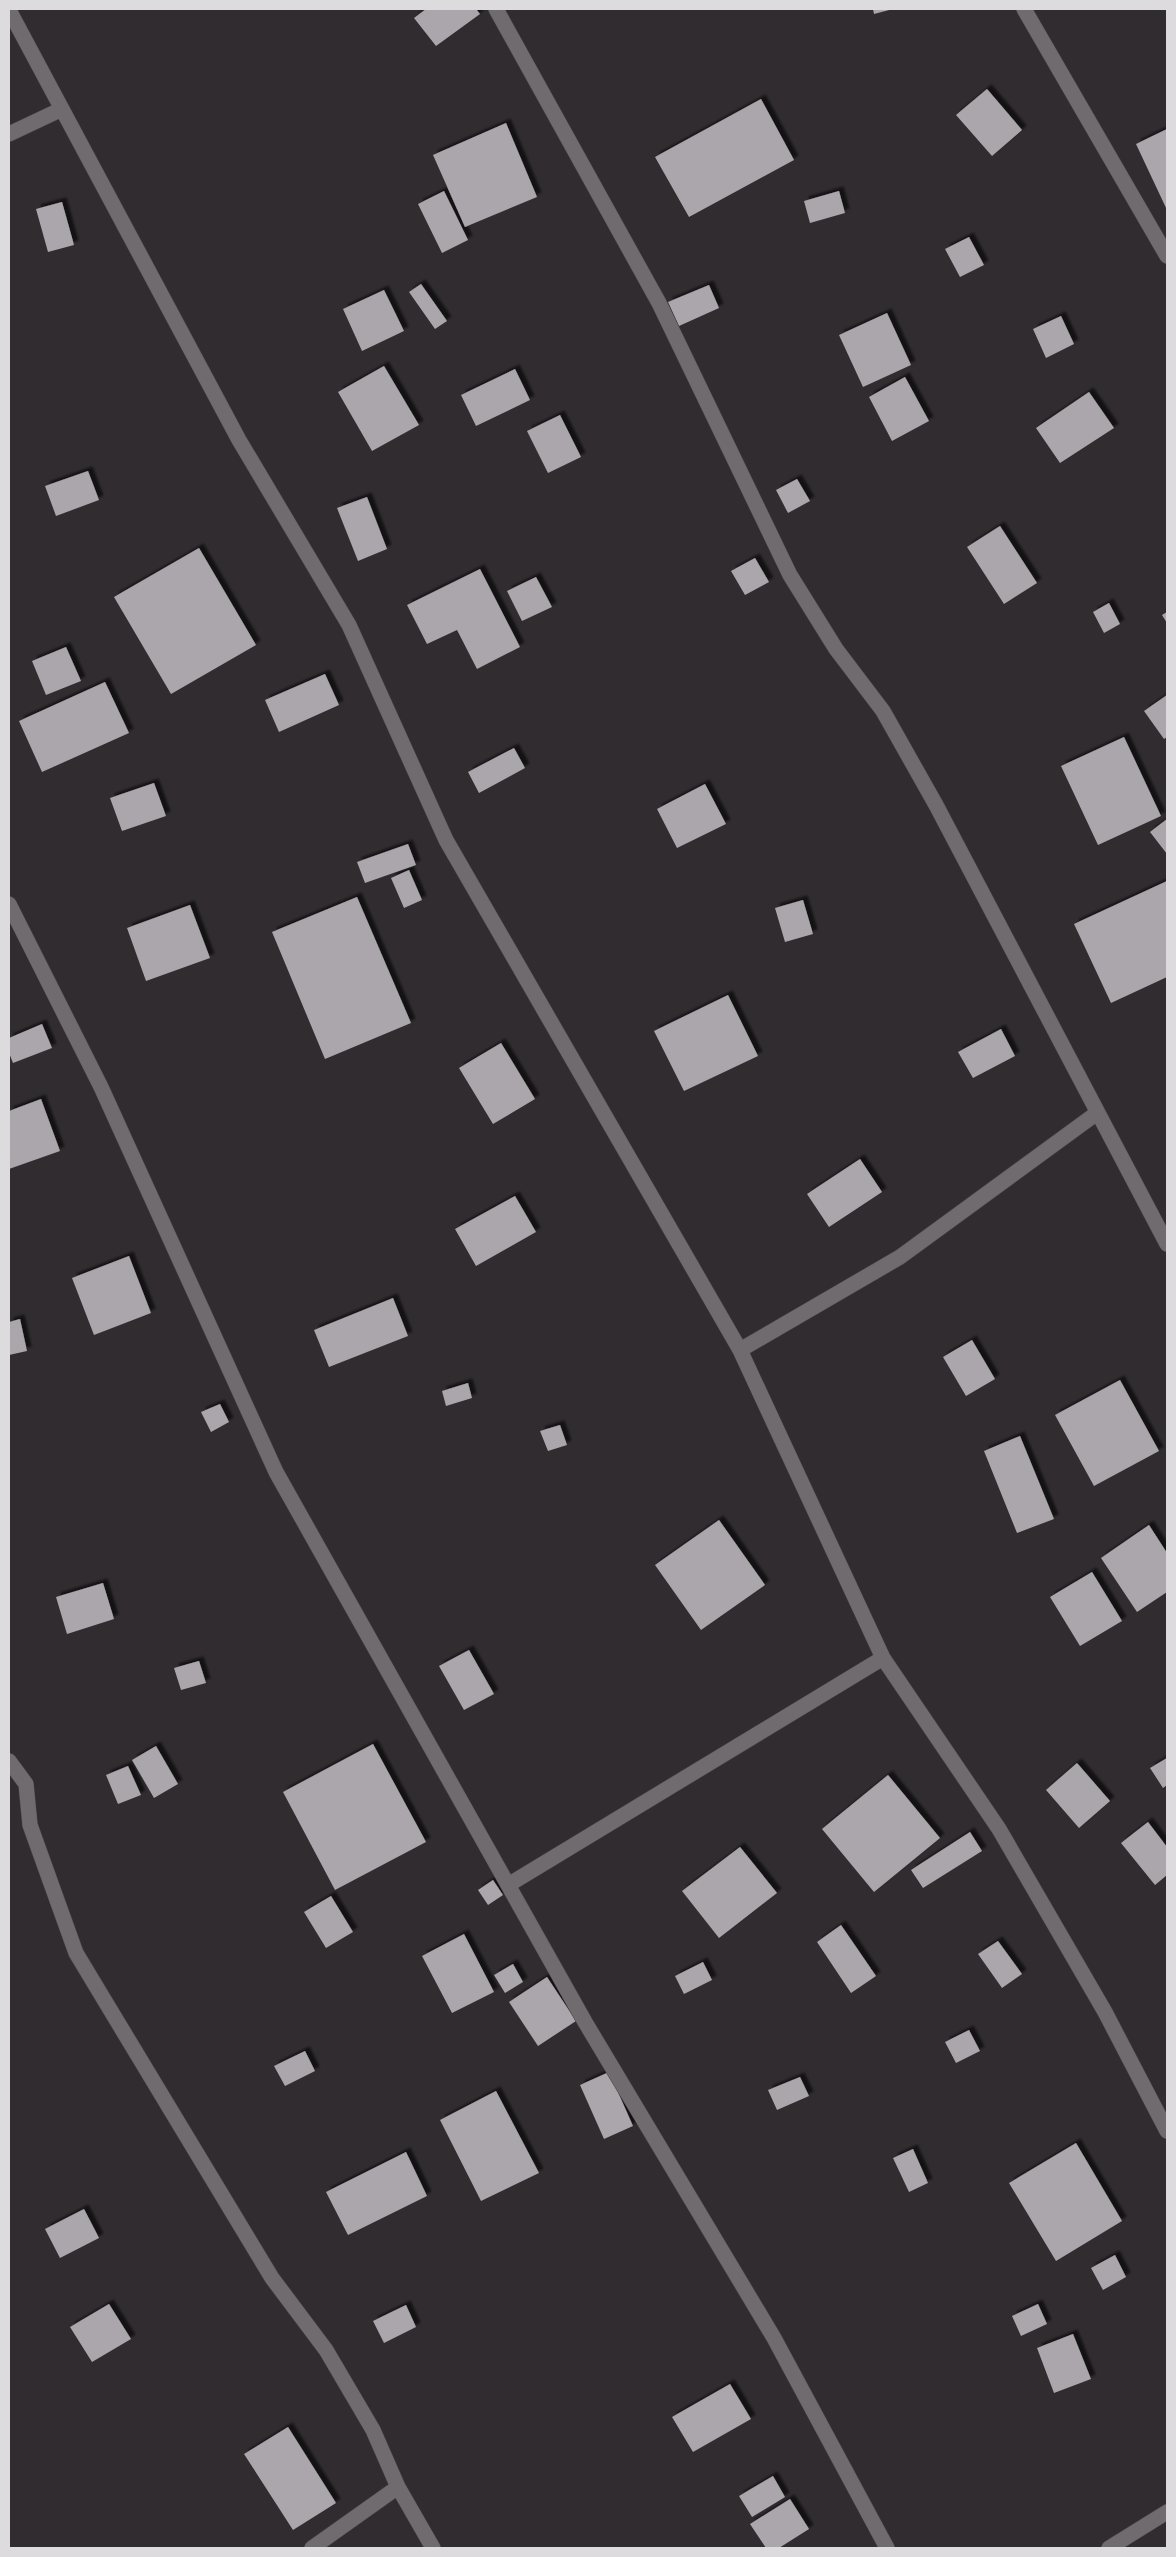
<svg xmlns="http://www.w3.org/2000/svg" width="1176" height="2557" viewBox="0 0 1176 2557" font-family="Lora,serif">
	<defs>
		<filter id="shadow"><feDropShadow dx="4.5" dy="-4.5" stdDeviation="1" flood-color="#0009"/></filter>
	</defs>
	<rect width="100%" height="100%" fill="#302c30"/>
	<path fill="#aba6ab" filter="url(#shadow)" d="M426,9H476L480,14L436,46L414,18Z
		M873,9H893L874,14Z
		M987,89L1022,130L992,156L956,115Z
		M761,99L794,160L689,217L655,157Z
		M506,123L537,197L465,227L433,155Z
		M1167,129V210L1136,144Z
		M444,191L468,240L442,253L418,204Z
		M839,191L845,213L810,223L804,201Z
		M62,202L74,245L48,252L36,209Z
		M969,237L984,265L960,277L945,249Z
		M421,284L447,321L435,329L409,292Z
		M709,285L719,308L679,326L668,302Z
		M384,290L404,331L362,351L343,309Z
		M887,313L911,365L863,387L839,335Z
		M1061,316L1074,344L1046,358L1033,329Z
		M384,366L419,425L372,451L338,392Z
		M515,369L530,400L476,426L461,395Z
		M905,377L929,421L892,441L869,397Z
		M1089,392L1114,428L1060,463L1036,428Z
		M560,415L581,457L548,473L527,431Z
		M88,471L99,500L56,516L45,486Z
		M797,479L810,501L788,513L776,490Z
		M367,497L387,549L358,561L337,508Z
		M1000,526L1037,583L1004,604L967,547Z
		M199,548L256,645L171,694L114,597Z
		M755,558L769,582L745,595L731,571Z
		M480,569L520,647L477,669L457,630L427,644L407,605Z
		M536,577L552,607L522,621L507,591Z
		M1109,603L1120,624L1104,633L1093,612Z
		M1167,612V623L1162,615Z
		M66,647L81,681L46,695L32,661Z
		M325,674L339,705L279,732L265,700Z
		M105,682L129,733L42,772L19,721Z
		M1167,695V737L1164,739L1144,711Z
		M1124,737L1161,816L1098,845L1061,766Z
		M514,748L525,768L479,793L468,772Z
		M154,783L166,816L122,831L110,798Z
		M705,784L726,824L677,848L657,809Z
		M1167,819V854L1150,832Z
		M408,844L416,865L365,883L357,862Z
		M409,870L422,900L404,908L391,878Z
		M1167,881V977L1111,1003L1074,924Z
		M357,897L411,1023L325,1059L272,932Z
		M803,900L813,934L785,942L775,908Z
		M190,905L210,958L146,981L127,928Z
		M728,995L758,1056L684,1091L654,1031Z
		M42,1024L52,1048L13,1063L9,1053V1038Z
		M1001,1029L1015,1056L973,1078L958,1052Z
		M501,1043L535,1099L493,1124L459,1068Z
		M41,1099L60,1151L9,1169V1111Z
		M860,1159L882,1192L829,1227L807,1194Z
		M515,1196L536,1232L476,1266L455,1229Z
		M129,1256L151,1313L94,1335L72,1278Z
		M393,1298L408,1336L329,1367L314,1330Z
		M20,1319L27,1351L9,1355V1322Z
		M972,1340L995,1379L966,1396L943,1357Z
		M1120,1380L1159,1451L1094,1486L1055,1415Z
		M468,1383L472,1398L446,1406L442,1391Z
		M220,1404L229,1422L211,1432L201,1412Z
		M560,1425L567,1445L548,1451L540,1431Z
		M1020,1436L1054,1519L1017,1533L984,1451Z
		M719,1520L765,1585L701,1630L655,1565Z
		M1149,1525L1167,1553V1592L1137,1612L1101,1558Z
		M1092,1572L1122,1621L1080,1646L1050,1597Z
		M103,1583L114,1619L67,1634L56,1597Z
		M469,1650L494,1694L464,1710L439,1666Z
		M199,1661L206,1683L181,1690L174,1668Z
		M373,1744L426,1842L335,1890L283,1792Z
		M156,1746L178,1784L154,1798L132,1760Z
		M1167,1758V1785L1163,1788L1150,1768Z
		M1077,1763L1110,1801L1079,1828L1046,1790Z
		M128,1766L141,1795L118,1804L106,1775Z
		M888,1775L940,1838L874,1892L822,1829Z
		M1148,1822L1167,1847V1875L1155,1885L1121,1843Z
		M970,1832L982,1851L923,1888L911,1870Z
		M740,1847L777,1893L719,1938L682,1891Z
		M493,1880L503,1895L488,1905L478,1890Z
		M331,1896L353,1932L326,1948L304,1912Z
		M841,1925L876,1976L851,1993L817,1942Z
		M464,1934L494,1992L452,2013L422,1956Z
		M998,1941L1022,1974L1002,1988L978,1954Z
		M703,1962L712,1980L684,1994L675,1976Z
		M513,1964L523,1982L505,1993L494,1975Z
		M547,1977L576,2021L538,2046L509,2002Z
		M969,2030L980,2051L956,2063L945,2042Z
		M305,2051L315,2071L285,2086L274,2066Z
		M609,2072L633,2126L604,2139L580,2085Z
		M800,2077L809,2096L777,2110L768,2090Z
		M496,2091L539,2173L481,2201L440,2120Z
		M1076,2143L1122,2221L1056,2261L1009,2183Z
		M913,2149L928,2183L909,2192L893,2158Z
		M406,2152L427,2196L348,2235L326,2192Z
		M84,2209L99,2238L60,2258L45,2229Z
		M1115,2255L1126,2277L1103,2290L1091,2268Z
		M109,2304L131,2339L92,2362L70,2327Z
		M1038,2304L1047,2324L1021,2336L1012,2316Z
		M406,2305L416,2327L384,2343L373,2321Z
		M1073,2334L1091,2379L1054,2393L1037,2348Z
		M730,2384L751,2419L693,2452L672,2417Z
		M288,2427L336,2503L293,2530L244,2454Z
		M773,2476L785,2497L752,2517L739,2496Z
		M790,2499L809,2529L779,2548H766L750,2524Z"/>
	<g fill="none" stroke-linecap="round" stroke-linejoin="round">
		<defs>
			<path id="minor" d="M496,9L659,303L790,575L836,649L883,711L936,805L1167,1244
				M1024,9L1167,256
				M9,10L239,440L349,625L446,840L740,1350L883,1658L999,1829L1105,2012L1167,2131
				M9,134L62,109
				M9,904L101,1087L276,1472L585,2022L774,2338L887,2548
				M740,1350L900,1257L1097,1113
				M9,1761L26,1784L30,1825L76,1953L272,2278L326,2350L373,2430L398,2487L433,2548
				M508,1885L883,1658
				M312,2548L398,2487
				M1109,2548L1167,2512"/>
		</defs>
		<use href="#minor" stroke="#4b484b" stroke-width="16"/>
		<use href="#minor" stroke="#6f6b6f" stroke-width="15"/>
	</g>
	<rect width="1176" height="2557" fill="none" stroke="#dedbde" stroke-width="20"/>
</svg>
